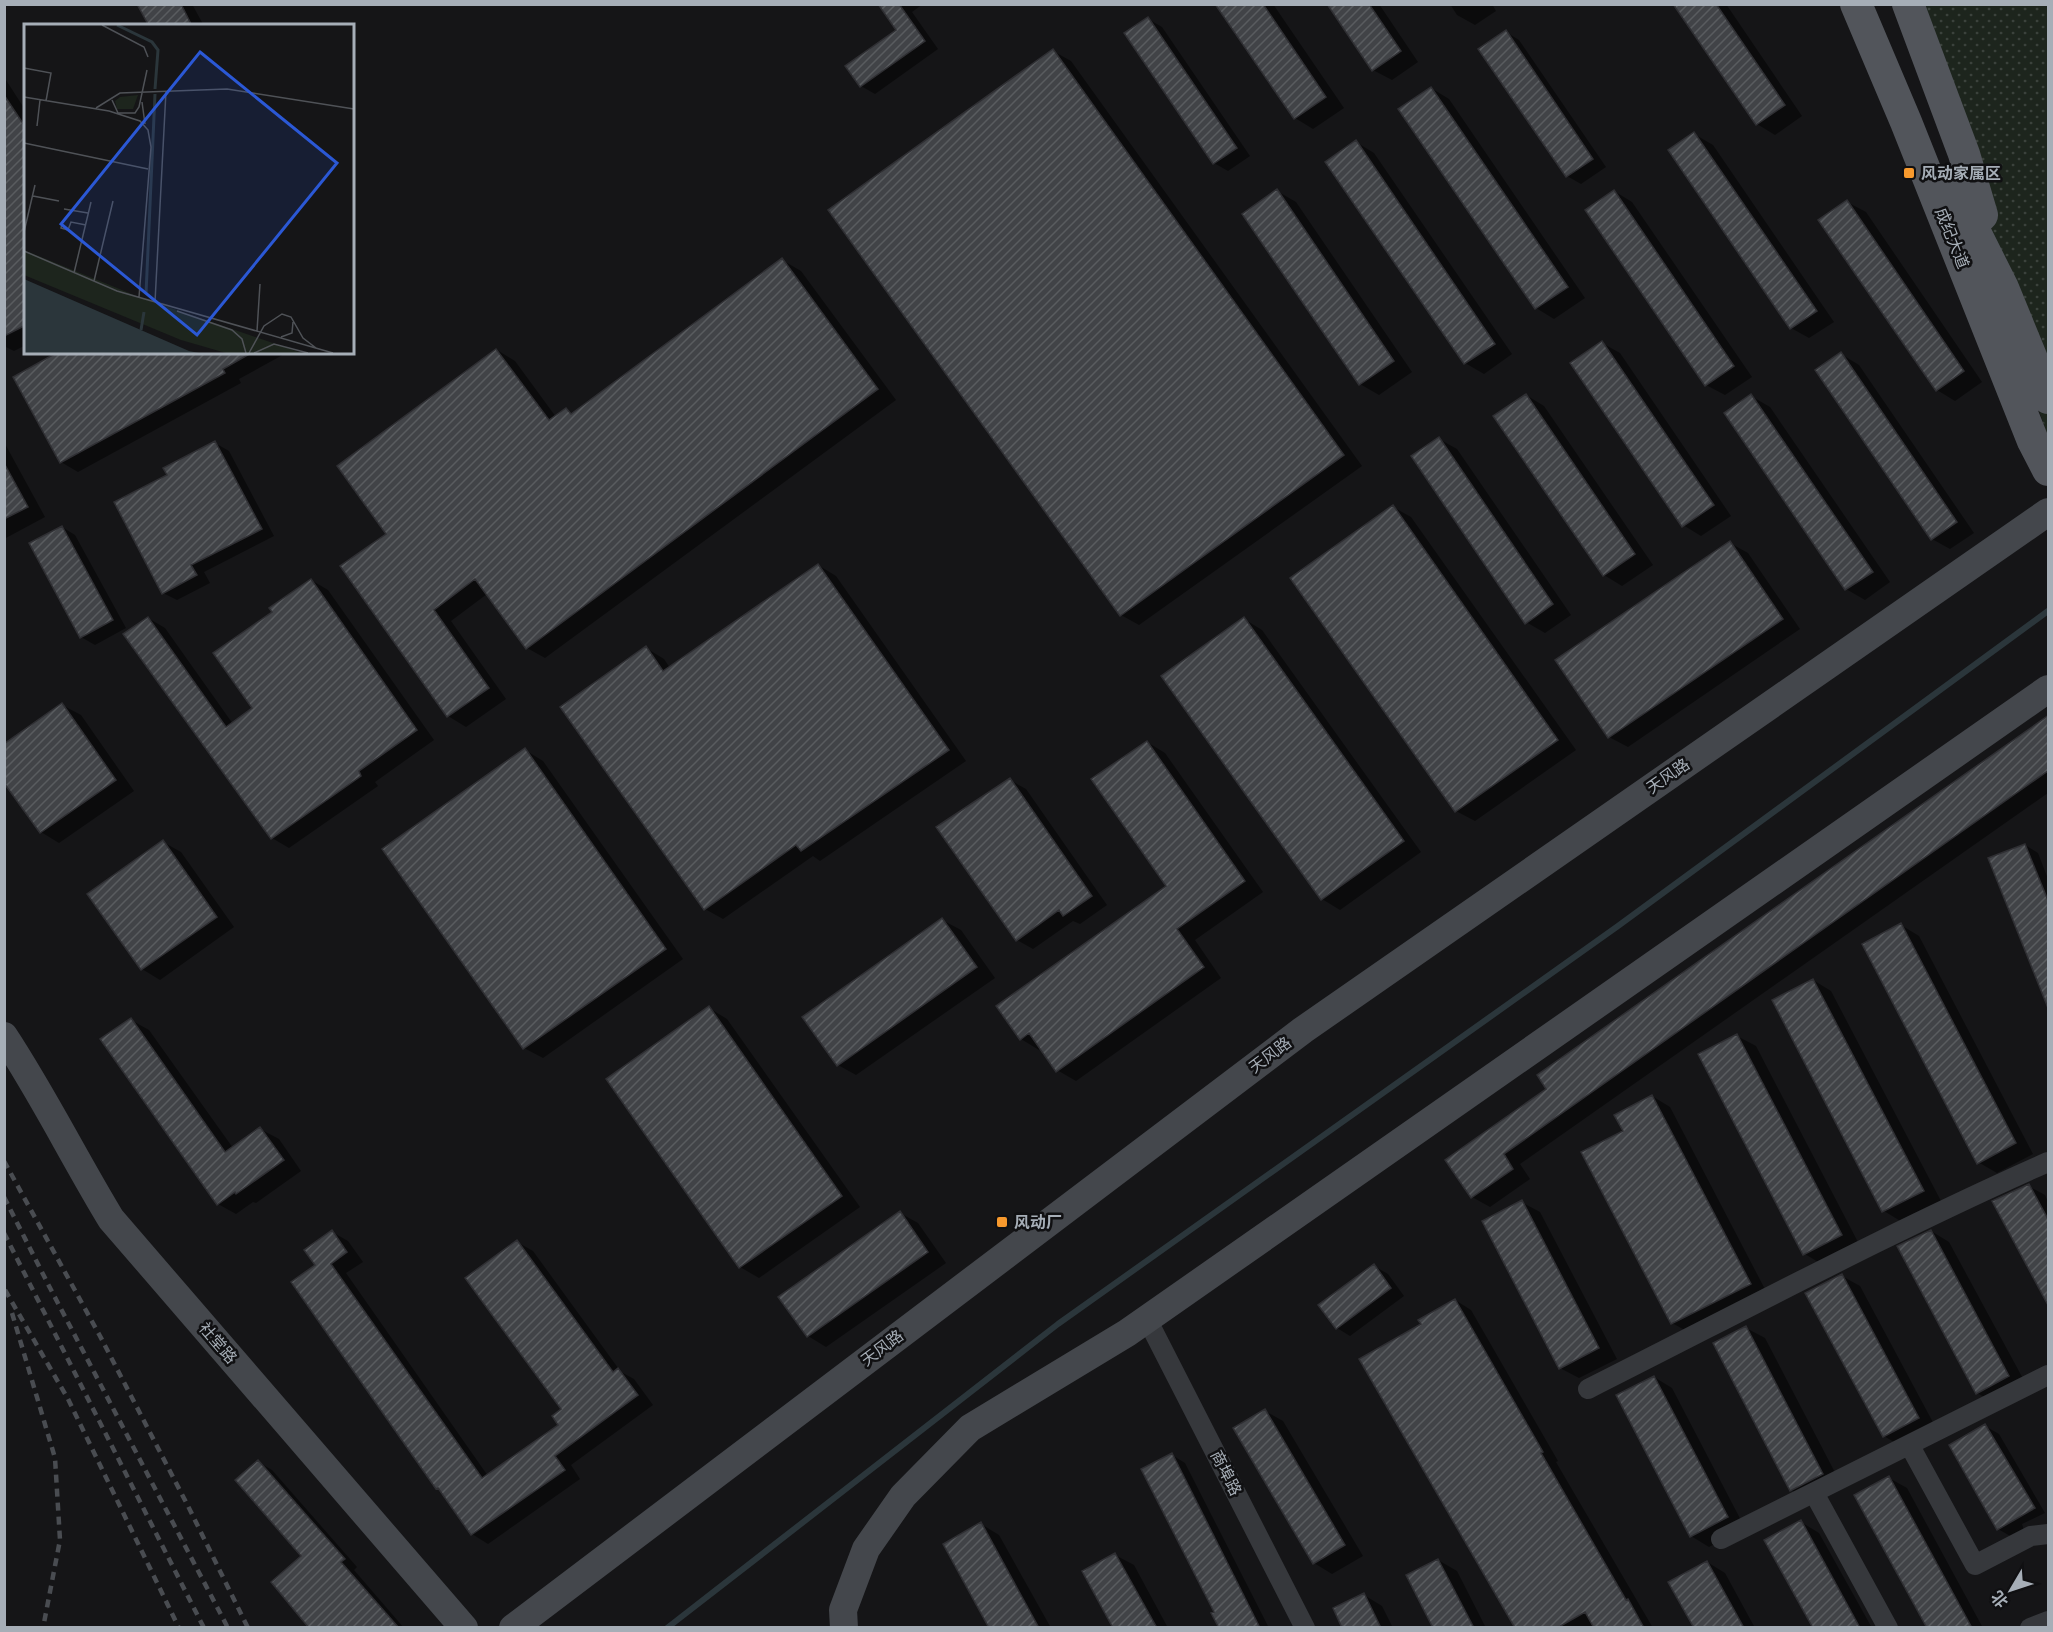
<svg xmlns="http://www.w3.org/2000/svg" width="2053" height="1632" viewBox="0 0 2053 1632" font-family="Roboto,'Noto Sans SC',sans-serif">
	<defs>
		<pattern id="park-dots" width="8" height="8" patternUnits="userSpaceOnUse" patternTransform="scale(1.5)"><rect width="8" height="8" fill="#1d251d"/><path d="M2 2h.1M6 6h.1" fill="none" stroke="#3b423c" stroke-width="1.8" stroke-linecap="round"/></pattern>
		<pattern id="building-hatch" width="6" height="6" patternUnits="userSpaceOnUse" patternTransform="scale(1.5)"><rect width="6" height="6" fill="#414347"/><path d="M-1 1l2-2M0 6l6-6M5 7l2-2" fill="none" stroke="#595c5f"/></pattern>
	</defs>
	<rect width="100%" height="100%" fill="#151517"/>
	<path fill="url(#park-dots)" d="M1900,5H2048V437Z"/>
	<path fill="#0007" d="M139,4H192L204,26H151Z
		M880,4H923L912,12L938,49L875,94L861,86L898,31Z
		M1217,4H1273L1344,108L1313,129L1295,118Z
		M1329,4H1379L1418,62L1392,80L1373,70Z
		M1450,4H1492L1496,11L1475,25L1457,15Z
		M1674,4H1726L1802,116L1775,135L1757,124Z
		M1148,19L1162,27L1250,156L1228,171L1214,163L1126,34Z
		M1506,32L1519,40L1606,167L1581,184L1567,176Z
		M1053,51L1071,61L1362,466L1139,625L1121,615Z
		M4,77L26,111V345L14,351L4,346Z
		M1431,88L1449,99L1585,298L1554,319L1536,308L1400,109Z
		M1694,134L1713,145L1834,322L1809,338L1791,328Z
		M1356,142L1374,153L1512,354L1484,374L1465,363L1327,162Z
		M1277,191L1296,202L1412,372L1379,395L1360,384L1244,214Z
		M1614,191L1632,202L1752,377L1725,395L1706,385Z
		M1847,202L1866,212L1982,382L1955,401L1937,390Z
		M782,260L801,271L896,400L545,658L527,648L487,594L451,621L506,699L466,727L448,716L388,534L497,350L515,361L556,417L566,410L573,414Z
		M1602,343L1620,353L1731,516L1701,536L1683,525Z
		M60,352H288L239,379L241,383L78,472L61,462Z
		M1841,354L1859,365L1974,533L1950,549L1932,539Z
		M1526,395L1544,406L1653,565L1622,586L1604,575Z
		M1751,396L1770,407L1890,582L1865,600L1846,589Z
		M1439,439L1457,449L1571,615L1545,633L1526,622Z
		M4,442L45,517L4,539Z
		M215,443L229,451L274,536L204,572L210,583L177,600L163,593L169,476Z
		M1393,507L1411,517L1576,750L1475,821L1456,811Z
		M62,527L75,535L126,628L95,645L81,637Z
		M1730,543L1748,553L1800,629L1628,747L1609,737Z
		M818,565L836,576L966,761L820,861L813,856L723,919L705,909L646,648L664,659L670,668Z
		M311,580L328,590L434,740L375,782L378,786L289,848L272,838L125,634L148,618L165,628L233,724L254,709L274,613Z
		M1244,619L1262,630L1421,852L1340,910L1322,899Z
		M62,705L81,715L134,791L59,843L41,832Z
		M2048,717V793L1520,1164L1530,1179L1490,1207L1472,1197L1548,1089Z
		M1147,742L1165,753L1263,892L1195,940L1221,978L1076,1081L1057,1070L1041,1048L1039,1050L1021,1039L1168,887Z
		M525,750L543,761L683,959L543,1058L524,1048Z
		M1010,780L1026,789L1107,905L1080,924L1073,921L1033,949L1017,940Z
		M163,842L181,852L234,927L160,980L142,969Z
		M2025,845L2038,853L2048,879V1007L1990,859Z
		M942,920L961,930L995,978L856,1075L838,1065Z
		M1901,925L1919,936L2033,1154L1997,1173L1978,1162Z
		M1813,980L1831,991L1941,1201L1902,1222L1884,1211L1774,1001Z
		M709,1008L727,1019L860,1207L759,1278L740,1267L608,1079Z
		M131,1020L149,1030L233,1148L260,1129L279,1139L301,1171L256,1203L253,1202L236,1214L218,1204Z
		M1737,1036L1756,1046L1860,1246L1823,1265L1805,1254L1700,1055Z
		M1652,1096L1670,1107L1768,1295L1690,1333L1672,1323L1625,1132Z
		M2028,1186L2045,1195L2048,1202V1304Z
		M1521,1202L1540,1212L1617,1359L1579,1378L1560,1368Z
		M900,1213L918,1223L946,1263L826,1347L808,1336Z
		M1931,1231L1949,1242L2027,1386L1995,1403L1977,1393Z
		M332,1232L348,1241L363,1262L346,1273L488,1476L560,1425L563,1410L517,1242L533,1251L621,1372L634,1379L653,1405L571,1465L580,1479L488,1544L472,1534L441,1490L437,1488L317,1265Z
		M1374,1266L1388,1274L1404,1296L1350,1336L1337,1328Z
		M1842,1276L1860,1286L1936,1428L1902,1447L1884,1436Z
		M1455,1300L1471,1310L1558,1461L1556,1462L1653,1628H1596L1594,1625L1589,1628H1517L1423,1325Z
		M1746,1328L1765,1338L1841,1484L1810,1500L1791,1490Z
		M1654,1377L1672,1388L1745,1528L1709,1547L1691,1536Z
		M1265,1411L1283,1421L1363,1556L1332,1574L1314,1563Z
		M1985,1426L1999,1434L2045,1513L2022,1524L2024,1530L2012,1537L1998,1529Z
		M1172,1455L1185,1463L1269,1628H1221Z
		M258,1462L272,1470L357,1567L354,1570L404,1628H311L303,1556Z
		M1889,1478L1907,1488L1983,1628H1929Z
		M1801,1522L1819,1533L1872,1628H1815Z
		M981,1524L999,1535L1051,1628H991Z
		M1115,1555L1134,1565L1168,1628H1115Z
		M1438,1560L1457,1571L1486,1628H1435Z
		M1707,1562L1725,1573L1755,1628H1695Z
		M1364,1595L1382,1606L1393,1628H1344Z"/>
	<g fill="none" stroke-linecap="round" stroke-linejoin="round">
		<path stroke="#2b363b" stroke-width="6" d="M667,1628L1058,1324L1618,926L2048,611"/>
	</g>
	<path fill="url(#building-hatch)" stroke="#2f2f33" stroke-width="1.5" d="M137,4H181L192,26H149Z
		M878,4H899L925,41L860,87L845,66L896,30Z
		M1215,4H1263L1326,97L1294,119Z
		M1327,4H1369L1401,51L1372,71Z
		M1673,4H1716L1785,105L1756,125Z
		M1148,17L1237,148L1213,164L1124,33Z
		M1506,30L1593,159L1566,177L1478,49Z
		M1053,49L1344,455L1120,616L828,210Z
		M1431,87L1568,287L1535,309L1398,109Z
		M4,95L26,128V325L4,336Z
		M1694,132L1817,311L1790,329L1668,150Z
		M1356,140L1495,344L1464,364L1325,162Z
		M1277,189L1394,361L1359,385L1242,214Z
		M1614,190L1734,366L1705,386L1585,210Z
		M1847,200L1964,371L1936,391L1818,220Z
		M782,258L878,389L526,649L475,579L434,610L489,688L447,717L340,566L386,534L337,466L496,349L549,420L566,408L571,414Z
		M1602,341L1714,505L1682,527L1570,363Z
		M58,352H253L223,369L225,373L60,463L13,377Z
		M1841,352L1957,522L1931,540L1815,370Z
		M1526,394L1635,554L1603,576L1493,416Z
		M1751,394L1873,572L1845,590L1724,413Z
		M1439,437L1553,604L1525,624L1411,456Z
		M215,441L262,529L191,565L197,575L162,594L114,502L167,475L163,468Z
		M4,463L28,507L4,519Z
		M1393,505L1558,740L1455,812L1290,578Z
		M62,526L113,620L80,638L29,543Z
		M1730,541L1783,619L1608,738L1555,660Z
		M818,564L949,750L801,851L796,845L704,910L560,707L646,646L663,671Z
		M311,579L417,730L359,771L361,776L271,839L123,634L148,617L226,727L252,708L213,653L272,612L269,608Z
		M1244,617L1404,841L1321,900L1161,676Z
		M62,703L116,780L40,833L4,783V744Z
		M2049,715V770L1504,1154L1513,1169L1471,1198L1445,1160L1546,1089L1537,1075Z
		M1147,741L1245,881L1177,929L1204,967L1056,1072L1029,1033L1020,1040L996,1006L1166,886L1091,779Z
		M525,748L666,949L523,1049L382,849Z
		M1010,778L1092,896L1063,916L1059,910L1016,941L936,827Z
		M163,840L217,917L141,970L87,894Z
		M2025,844L2049,903L2048,1008L1988,858Z
		M942,918L977,967L837,1066L802,1017Z
		M1901,923L2016,1143L1977,1164L1862,944Z
		M1813,979L1924,1191L1882,1212L1772,1000Z
		M709,1006L842,1196L739,1268L606,1079Z
		M131,1018L225,1152L260,1127L284,1160L236,1194L235,1192L217,1205L100,1039Z
		M1737,1034L1842,1235L1803,1255L1698,1054Z
		M1652,1095L1751,1284L1671,1324L1581,1152L1623,1131L1614,1115Z
		M2029,1184L2049,1221V1307L1992,1201Z
		M1522,1200L1599,1348L1559,1369L1482,1221Z
		M900,1211L928,1252L807,1337L778,1297Z
		M332,1230L347,1252L331,1264L482,1478L558,1425L552,1416L561,1409L465,1278L517,1240L613,1372L618,1368L638,1395L555,1456L565,1470L471,1535L438,1488L436,1489L291,1282L315,1265L304,1250Z
		M1931,1230L2009,1376L1976,1394L1897,1246Z
		M1374,1264L1391,1288L1336,1329L1318,1305Z
		M1842,1274L1919,1418L1883,1437L1805,1293Z
		M1455,1299L1543,1452L1541,1453L1626,1600L1628,1599L1644,1628H1594L1585,1612L1557,1628H1515L1359,1359L1421,1324L1418,1320Z
		M1746,1326L1823,1474L1790,1491L1713,1343Z
		M1654,1376L1728,1517L1690,1537L1616,1395Z
		M1265,1409L1345,1545L1313,1564L1233,1428Z
		M1985,1424L2035,1508L1997,1530L1949,1445Z
		M1172,1453L1234,1576L1260,1628H1219L1211,1613L1214,1612L1141,1469Z
		M258,1460L345,1559L341,1562L399,1628H309L271,1582L301,1556L235,1480Z
		M1889,1476L1972,1628H1927L1854,1495Z
		M1801,1520L1860,1628H1813L1764,1540Z
		M981,1522L1039,1628H989L943,1544Z
		M1115,1553L1157,1628H1113L1082,1571Z
		M1438,1559L1474,1628H1433L1406,1575Z
		M1707,1561L1744,1628H1694L1668,1582Z
		M1364,1593L1381,1628H1342L1333,1608Z"/>
	<g fill="none" stroke-linecap="round" stroke-linejoin="round">
		<path stroke="#36383c" stroke-width="20" d="M1147,1319L1305,1628
			M1588,1389C1741,1312 1892,1231 2048,1162
			M1910,1446L1975,1565L2031,1536L2048,1534
			M1814,1493L1888,1628
			M1721,1539L2048,1375
			M2030,1628L2048,1621"/>
		<path stroke="#44474c" stroke-width="28" d="M4,1036C43,1095 74,1158 111,1219L464,1628
			M513,1628L1303,1030L2048,512
			M844,1628L843,1610L866,1549L903,1496L970,1428L1127,1333L2048,689"/>
		<path stroke="#52555b" stroke-width="32" d="M1856,4L1906,122L2033,441L2048,470
			M1908,4L1964,154L1982,215
			M1952,186L2003,288L2048,398"/>
		<path stroke="#494c51" stroke-width="4.5" stroke-dasharray="8 6" stroke-linecap="butt" d="M4,1161L100,1336L188,1506L248,1628
			M4,1197L49,1286L228,1628
			M4,1233L204,1628
			M5,1290L68,1399L179,1628
			M12,1313L55,1458L60,1540L43,1628"/>
	</g>
	<g fill="#f7992d" stroke="#101012" stroke-width="2">
		<rect x="1903" y="167" width="12" height="12" rx="3"/>
		<rect x="996" y="1216" width="12" height="12" rx="3"/>
	</g>
	<g text-anchor="middle" dominant-baseline="central" stroke-width="5" stroke-linejoin="round" paint-order="stroke">
		<g font-size="16" font-weight="bold" fill="#a6aeb7" stroke="#101012" text-anchor="start">
			<text x="1921" y="173">风动家属区</text>
			<text x="1014" y="1222">风动厂</text>
		</g>
		<g font-size="16" fill="#a6aeb7" stroke="#101012">
			<text transform="translate(1952 238) rotate(68)">成纪大道</text>
			<text transform="translate(1668 776) rotate(-35)">天风路</text>
			<text transform="translate(1270 1055) rotate(-37)">天风路</text>
			<text transform="translate(218 1343) rotate(49)">社堂路</text>
			<text transform="translate(882 1348) rotate(-37)">天风路</text>
			<text transform="translate(1226 1473) rotate(63)">商埠路</text>
		</g>
	</g>
	<g transform="translate(24 24)">
		<rect width="330" height="330" fill="#151517"/>
		<path d="M0,226L115,273L278,329H202L157,316L0,251Z" fill="#1d251d"/>
		<path d="M114,71L109,85H93L91,77L96,73Z" fill="#1d251d"/>
		<path d="M0,255L165,327L175,329H0Z" fill="#2b363b"/>
		<path fill="none" stroke="#2b363b" stroke-width="3" d="M93,1L128,18L134,26L131,65M122,270L131,70M117,306L120,288"/>
		<path fill="none" stroke="#4f5257" stroke-width="1.5" d="M78,1L120,23L124,33M0,44L27,49L22,77M0,73L85,87L116,97L124,106L127,123L115,273M88,76L94,89H111L115,83L123,46M118,78L121,100M72,84L96,69L203,65L330,85M13,102L16,76M0,119L124,145M9,172L35,177M40,185L64,189M39,197L37,204L44,206L47,198L62,201M0,208L11,161M0,227L93,267L309,329M50,249L67,178M70,257L89,177M131,278L142,67M153,287L208,306L218,315L222,329M233,307L236,260M257,313L268,309L269,298M225,329L240,302L258,290L267,293L279,314L292,324M230,329L250,320L284,329"/>
		<path fill="#2b58d5" fill-opacity="0.15" stroke="#2b58d5" stroke-width="3" d="M176,28L313,139L173,311L37,200Z"/>
		<rect width="330" height="330" fill="none" stroke="#a6aeb7" stroke-width="3"/>
	</g>
	<rect width="2053" height="1632" fill="none" stroke="#a6aeb7" stroke-width="12"/>
	<g transform="translate(2011 1590) rotate(231)" stroke="#101012" stroke-width="4.5" paint-order="stroke">
	<path d="M0-4.5L10 22L0 15L-10 22Z" fill="#a6aeb7"/>
	<text y="-9" font-size="16" font-weight="bold" text-anchor="middle" fill="#a6aeb7">北</text>
	</g>
</svg>
